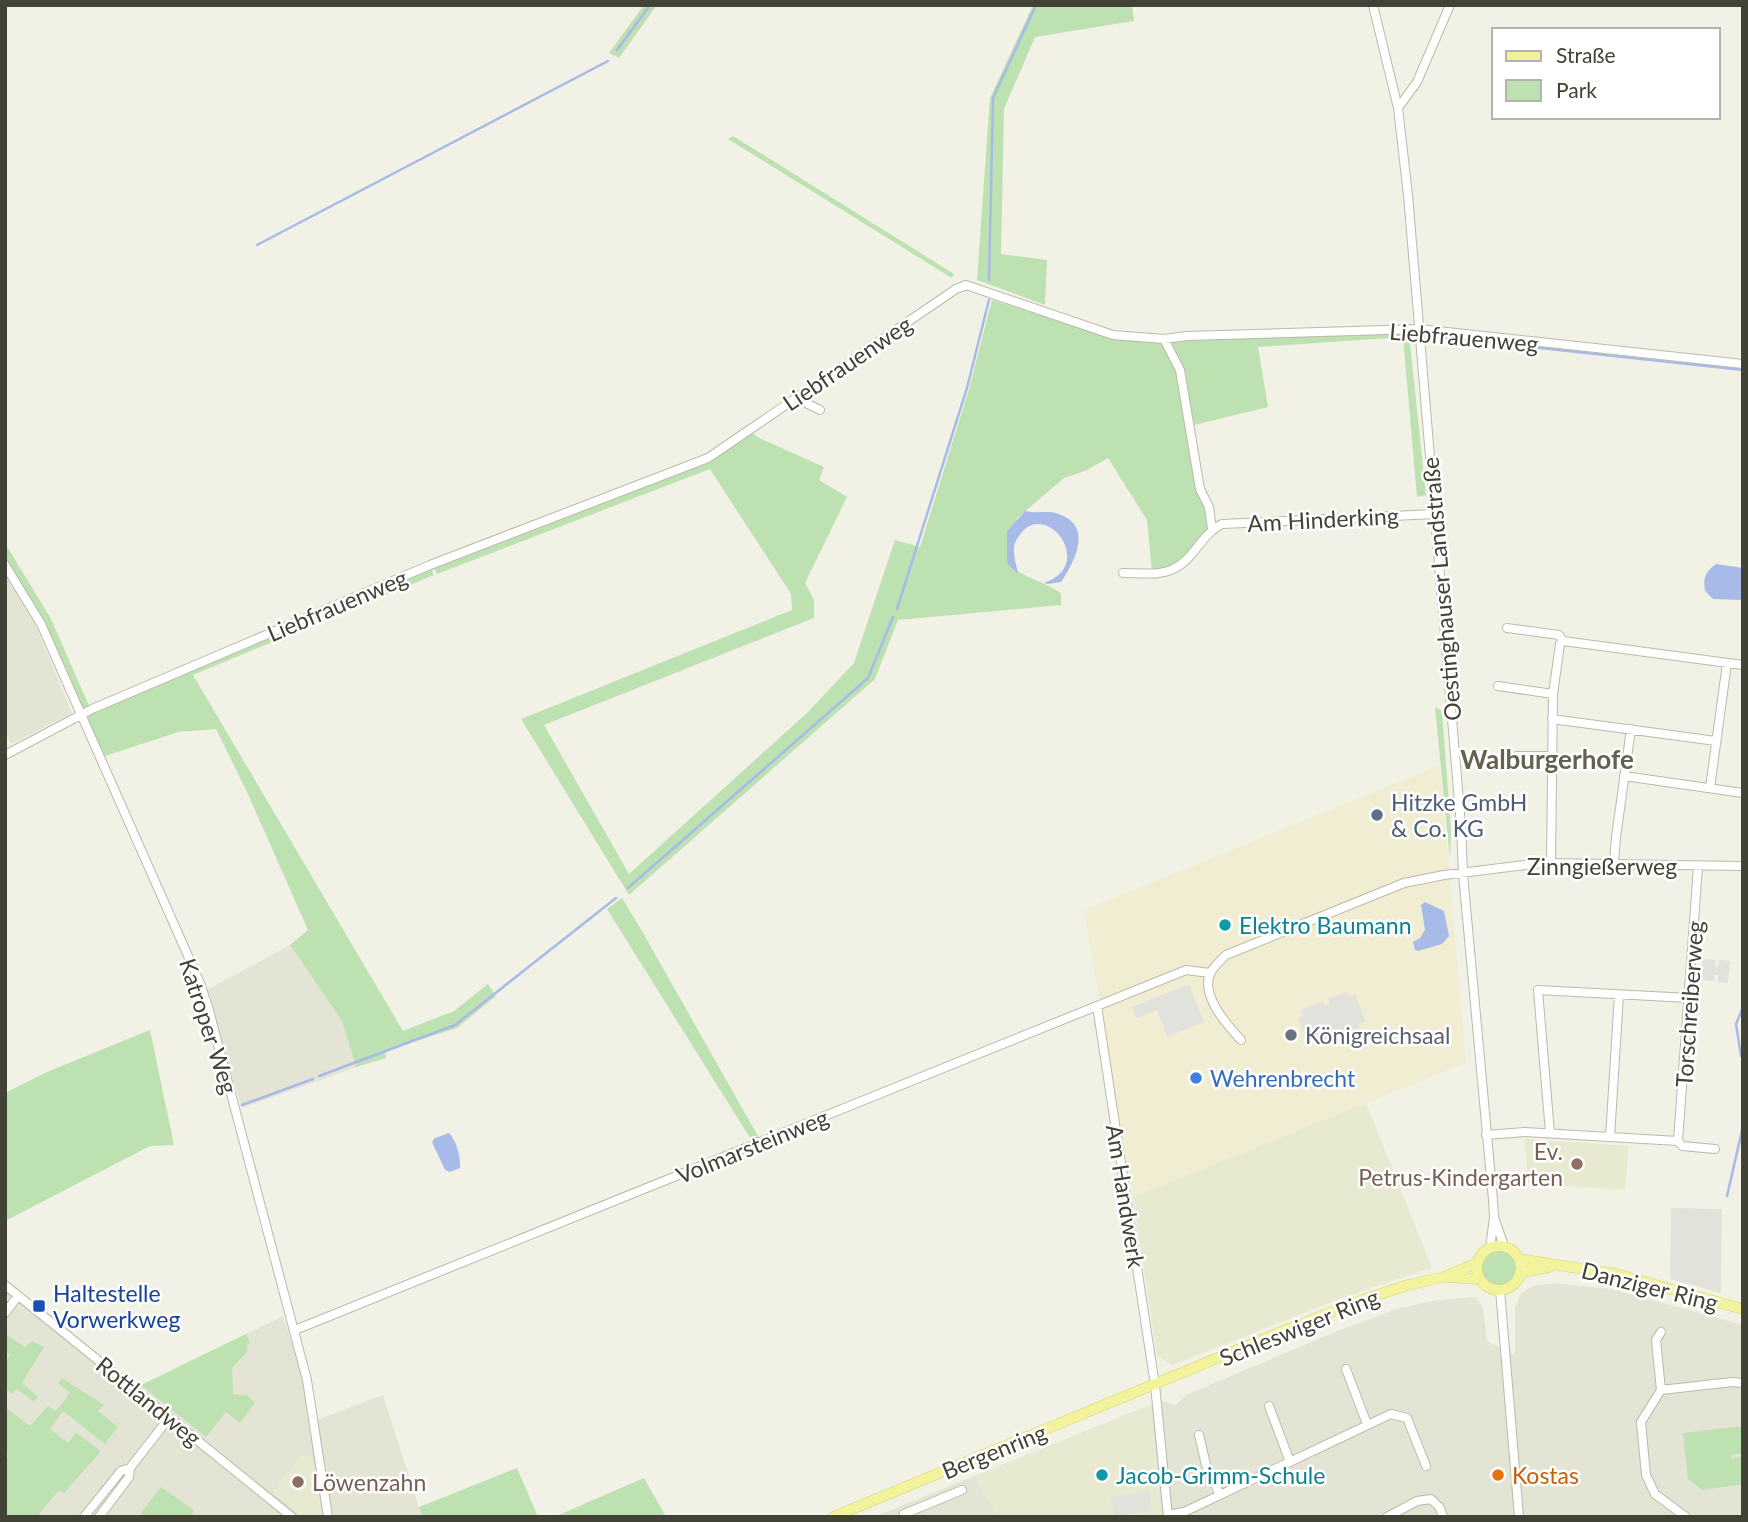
<svg xmlns="http://www.w3.org/2000/svg" width="1748" height="1522" viewBox="0 0 1748 1522" font-family="Lato,sans-serif">
	<rect width="100%" height="100%" fill="#f1f1e6"/>
	<path fill="#e4e4d4" d="M5,572L29,610L72,713L11,744L5,733Z
		M290,945L342,1021L356,1067L242,1108L205,991Z
		M1554,1283L1611,1289L1743,1325V1517H1161L1151,1406L976,1477L998,1517H874L1160,1401L1176,1405L1186,1395L1335,1332L1397,1309L1437,1300L1476,1297L1483,1308L1487,1341L1515,1355V1308L1521,1293L1533,1286Z
		M5,1286L133,1390L283,1316L306,1385L312,1422L383,1395L422,1517H322L312,1458L273,1492L303,1517H5Z"/>
	<path fill="#f1edd2" d="M1440,765L1466,1063L1133,1197L1084,910Z"/>
	<path fill="#e3e2da" d="M1671,1208L1722,1209L1721,1293L1670,1279Z"/>
	<path fill="#e8e9d1" d="M1366,1103L1432,1268L1344,1297L1173,1365L1157,1356L1133,1197Z
		M1525,1139L1629,1146L1625,1190L1528,1184Z
		M1151,1405L1161,1517H998L975,1478Z
		M302,1455L312,1457L322,1517H304L272,1492Z"/>
	<path fill="#bee1b2" d="M644,5H657L619,58L609,53Z
		M1033,5H1132L1134,21L1035,37L1004,109L1001,254L1047,260L1045,305L977,280L990,98Z
		M733,136L954,274L952,278L728,139Z
		M992,300L1113,337L1163,340L1179,371L1199,489L1208,507L1211,528L1182,563L1152,572L1147,520L1108,458L1085,471L1064,478L1017,518L1007,563C1023,578 1043,581 1061,593V605L898,620L875,679L629,895L521,719L792,610L791,594L710,469L437,574L432,565L709,459L750,431L759,438L824,467L819,480L847,497L805,583L814,600V618L544,725L629,874L808,712L854,663L895,540L920,547L969,389Z
		M1403,331L1409,334L1426,495L1417,497L1403,337L1258,347L1268,407L1190,426L1181,370L1166,340Z
		M5,543L51,619L90,708L82,713L5,562Z
		M430,566L434,575L193,675L403,1031L454,1011L488,984L496,996L457,1028L385,1051L386,1058L356,1067L342,1021L290,945L308,930L247,792L216,729L178,732L102,757L84,715Z
		M1435,707L1442,711L1451,831L1450,859Z
		M622,898L642,931L759,1138L752,1141L607,909Z
		M150,1030L174,1145L150,1146L5,1221V1093L47,1072Z
		M1482 1268a17 17 0 1 1 34 0a17 17 0 1 1-34 0Z
		M5,1334L25,1347L32,1341L44,1347L22,1383L38,1397L34,1402L17,1389L12,1394L5,1389V1361L10,1355L5,1351Z
		M246,1334L250,1343L247,1345V1352L232,1368L233,1394L247,1395L255,1403L240,1423L226,1412L206,1437L141,1385Z
		M62,1378L104,1405L98,1411L118,1427L105,1444L63,1411L50,1429L68,1443L76,1433L101,1451L64,1493L58,1491L37,1517H5V1461L9,1456L5,1453V1407L30,1426L48,1406L56,1411L70,1393L58,1383Z
		M1743,1426V1453L1731,1455L1732,1458L1743,1457V1484L1702,1490L1688,1479L1683,1433Z
		M517,1468L538,1517H422L419,1507Z
		M644,1478L666,1517H554Z
		M161,1487L194,1510L191,1517H138Z"/>
	<path fill="#e2e2dd" d="M1702,959L1715,960V966L1718,967L1719,960L1730,961L1728,983L1718,982V975H1715L1714,981L1701,980Z
		M1189,984L1204,1022L1167,1037L1157,1010L1136,1018L1132,1007Z
		M1347,992L1349,997L1355,994L1365,1021L1358,1024L1360,1029L1325,1043L1323,1038L1306,1039L1298,1018L1303,1015L1301,1010L1322,1001L1325,1006L1330,1004L1328,999Z
		M1149,1491L1152,1510L1114,1517L1111,1497Z"/>
	<path fill="#a8bae8" d="M1025,511C1036,514 1048,510 1059,514C1094,527 1074,562 1061,582L1048,584L1044,583C1096,565 1048,502 1022,532C1017,538 1013,544 1014,552C1014,559 1017,567 1018,574L1007,563V531Z
		M1716,564L1743,568V600L1713,599L1705,591C1703,578 1705,572 1716,564Z
		M1425,902L1444,911L1449,936L1442,944L1418,951L1415,950L1413,942L1420,938L1425,930L1421,905Z
		M449,1133C456,1140 461,1157 460,1168L450,1172L445,1170L432,1142L435,1138Z"/>
	<g fill="none" stroke-linecap="round" stroke-linejoin="round">
		<path stroke="#a8bae8" stroke-width="2.5" d="M617,50L650,5
			M257,245L608,61
			M989,280L993,98L1036,5
			M1429,336L1743,370
			M897,609L967,388L989,300
			M628,888L868,678L893,617
			M1741,1056L1736,1024L1743,1007
			M319,1076L455,1025L616,898
			M242,1105L313,1079
			M1727,1196L1743,1126"/>
		<defs>
			<path id="minor" d="M1373,5L1398,108L1408,195L1461,826L1463,874L1493,1200L1494,1217L1490,1248
				M1398,108L1417,82L1450,5
				M1164,339L1180,370L1200,489L1209,507L1212,529
				M801,394L808,404L820,410
				M5,565L41,624L200,983L208,1007L307,1380L328,1517
				M1123,573C1139,573 1159,576 1173,569C1194,560 1201,534 1222,524L1435,514
				M1507,628L1559,635L1563,641L1743,665
				M1498,686L1553,694
				M1552,719L1716,741
				M5,755L92,709L430,565L708,458L956,289L966,285L1113,335L1164,339L1187,336L1419,329L1743,364
				M1517,756H1552
				M1624,776L1743,793
				M1710,788L1727,663
				M1551,863L1553,694L1560,644L1563,641
				M1614,864L1616,837L1631,729
				M1097,1006L1155,1385L1168,1517
				M1241,1040C1227,1025 1199,994 1211,972C1214,966 1221,960 1226,955L1404,883L1444,875L1541,863L1743,866
				M1550,1133L1538,990L1689,998
				M1486,1135L1525,1132L1678,1141L1682,1146L1715,1149
				M1610,1137L1619,995
				M1678,1141L1698,866
				M1495,1220L1504,1246
				M5,1285L292,1517
				M1500,1290L1519,1517
				M5,1313L18,1296
				M295,1330L1186,970L1210,973
				M1661,1332L1656,1340L1661,1390L1641,1422L1646,1475L1655,1494L1686,1517
				M1346,1369L1367,1424
				M1661,1390L1732,1382L1743,1383
				M1269,1406L1290,1462
				M1199,1435L1206,1465L1220,1495
				M904,1514L962,1490
				M1168,1515L1184,1512L1391,1414L1407,1418L1426,1466
				M84,1517L121,1471L130,1468L169,1418
				M99,1517L129,1477L130,1468
				M1387,1517L1417,1501L1431,1499L1440,1508L1443,1517"/>
			<path id="major" d="M1477 1268a22 22 0 1 1 44 0a22 22 0 1 1-44 0Z
				M1519,1259L1616,1274L1743,1309
				M1520,1273L1549,1267
				M1448,1277L1479,1279
				M833,1517L1283,1331L1362,1300L1408,1285L1444,1277L1477,1263"/>
		</defs>
		<use href="#minor" stroke="#bbbaa9" stroke-width="10"/>
		<use href="#major" stroke="#d6d66e" stroke-width="11"/>
		<use href="#minor" stroke="#fff" stroke-width="8"/>
		<use href="#major" stroke="#f2f39c" stroke-width="10"/>
	</g>
	<circle fill="#5c6f8a" stroke="#fff" stroke-width="2.5" cx="1377" cy="815" r="7"/>
	<g fill="#0f9aa8" stroke="#fff" stroke-width="2.5">
		<circle cx="1225" cy="925" r="7"/>
		<circle cx="1102" cy="1475" r="7"/>
	</g>
	<circle fill="#6b7280" stroke="#fff" stroke-width="2.5" cx="1291" cy="1035" r="7"/>
	<circle fill="#3f7fe0" stroke="#fff" stroke-width="2.5" cx="1196" cy="1078" r="7"/>
	<g fill="#8d6e63" stroke="#fff" stroke-width="2.5">
		<circle cx="1577" cy="1164" r="7"/>
		<circle cx="298" cy="1482" r="7"/>
	</g>
	<rect fill="#1a4fb4" stroke="#fff" stroke-width="2.5" x="32" y="1299" width="14" height="14" rx="3.5"/>
	<circle fill="#e8710a" stroke="#fff" stroke-width="2.5" cx="1498" cy="1475" r="7"/>
	<g text-anchor="middle" dominant-baseline="central" stroke-width="5" stroke-linejoin="round" paint-order="stroke">
		<g font-size="23" fill="#434236" stroke="#fff">
			<text transform="translate(1464 337) rotate(5)">Liebfrauenweg</text>
			<text transform="translate(847 363) rotate(-34)">Liebfrauenweg</text>
			<text transform="translate(1323 519) rotate(-3)">Am Hinderking</text>
			<text transform="translate(1441 589) rotate(-95)">Oestinghauser Landstraße</text>
			<text transform="translate(337 605) rotate(-23)">Liebfrauenweg</text>
			<text x="1602" y="866">Zinngießerweg</text>
			<text transform="translate(1689 1004) rotate(-86)">Torschreiberweg</text>
			<text transform="translate(209 1026) rotate(72)">Katroper Weg</text>
			<text transform="translate(752 1146) rotate(-22)">Volmarsteinweg</text>
			<text transform="translate(1126 1196) rotate(81)">Am Handwerk</text>
			<text transform="translate(1650 1286) rotate(14)">Danziger Ring</text>
			<text transform="translate(1299 1327) rotate(-22)">Schleswiger Ring</text>
			<text transform="translate(149 1401) rotate(39)">Rottlandweg</text>
			<text transform="translate(994 1451) rotate(-22)">Bergenring</text>
		</g>
		<g font-size="23" fill="#4e5e75" stroke="#fff" text-anchor="start">
			<text x="1391" y="802">Hitzke GmbH<tspan x="1391" dy="26">&amp; Co. KG</tspan></text>
		</g>
		<g font-size="23" fill="#0d838f" stroke="#fff" text-anchor="start">
			<text x="1239" y="925">Elektro Baumann</text>
			<text x="1116" y="1475">Jacob-Grimm-Schule</text>
		</g>
		<g font-size="23" fill="#5b616d" stroke="#fff" text-anchor="start">
			<text x="1305" y="1035">Königreichsaal</text>
		</g>
		<g font-size="23" fill="#366cbe" stroke="#fff" text-anchor="start">
			<text x="1210" y="1078">Wehrenbrecht</text>
		</g>
		<g font-size="23" fill="#785e54" stroke="#fff" text-anchor="end">
			<text x="1563" y="1151">Ev.<tspan x="1563" dy="26">Petrus-Kindergarten</tspan></text>
			<text x="312" y="1482" text-anchor="start">Löwenzahn</text>
		</g>
		<g font-size="23" fill="#164399" stroke="#fff" text-anchor="start">
			<text x="53" y="1293">Haltestelle<tspan x="53" dy="26">Vorwerkweg</tspan></text>
		</g>
		<g font-size="23" fill="#c56008" stroke="#fff" text-anchor="start">
			<text x="1512" y="1475">Kostas</text>
		</g>
		<g font-size="26" font-weight="bold" fill="#64624e" stroke="#fff">
			<text x="1547" y="759">Walburgerhofe</text>
		</g>
	</g>
	<rect width="1748" height="1522" fill="none" stroke="#434236" stroke-width="14"/>
	<rect x="1492" y="28" width="228" height="91" fill="#ffffff" stroke="#b4b3af" stroke-width="2"/>
	<rect x="1506" y="51" width="35" height="10" fill="#f2f39c" stroke="#b4b3af" stroke-width="2"/>
	<text x="1556" y="63" font-size="21" fill="#434236">Straße</text>
	<rect x="1506" y="80" width="35" height="21" fill="#bee1b2" stroke="#b4b3af" stroke-width="2"/>
	<text x="1556" y="98" font-size="21" fill="#434236">Park</text>
</svg>
